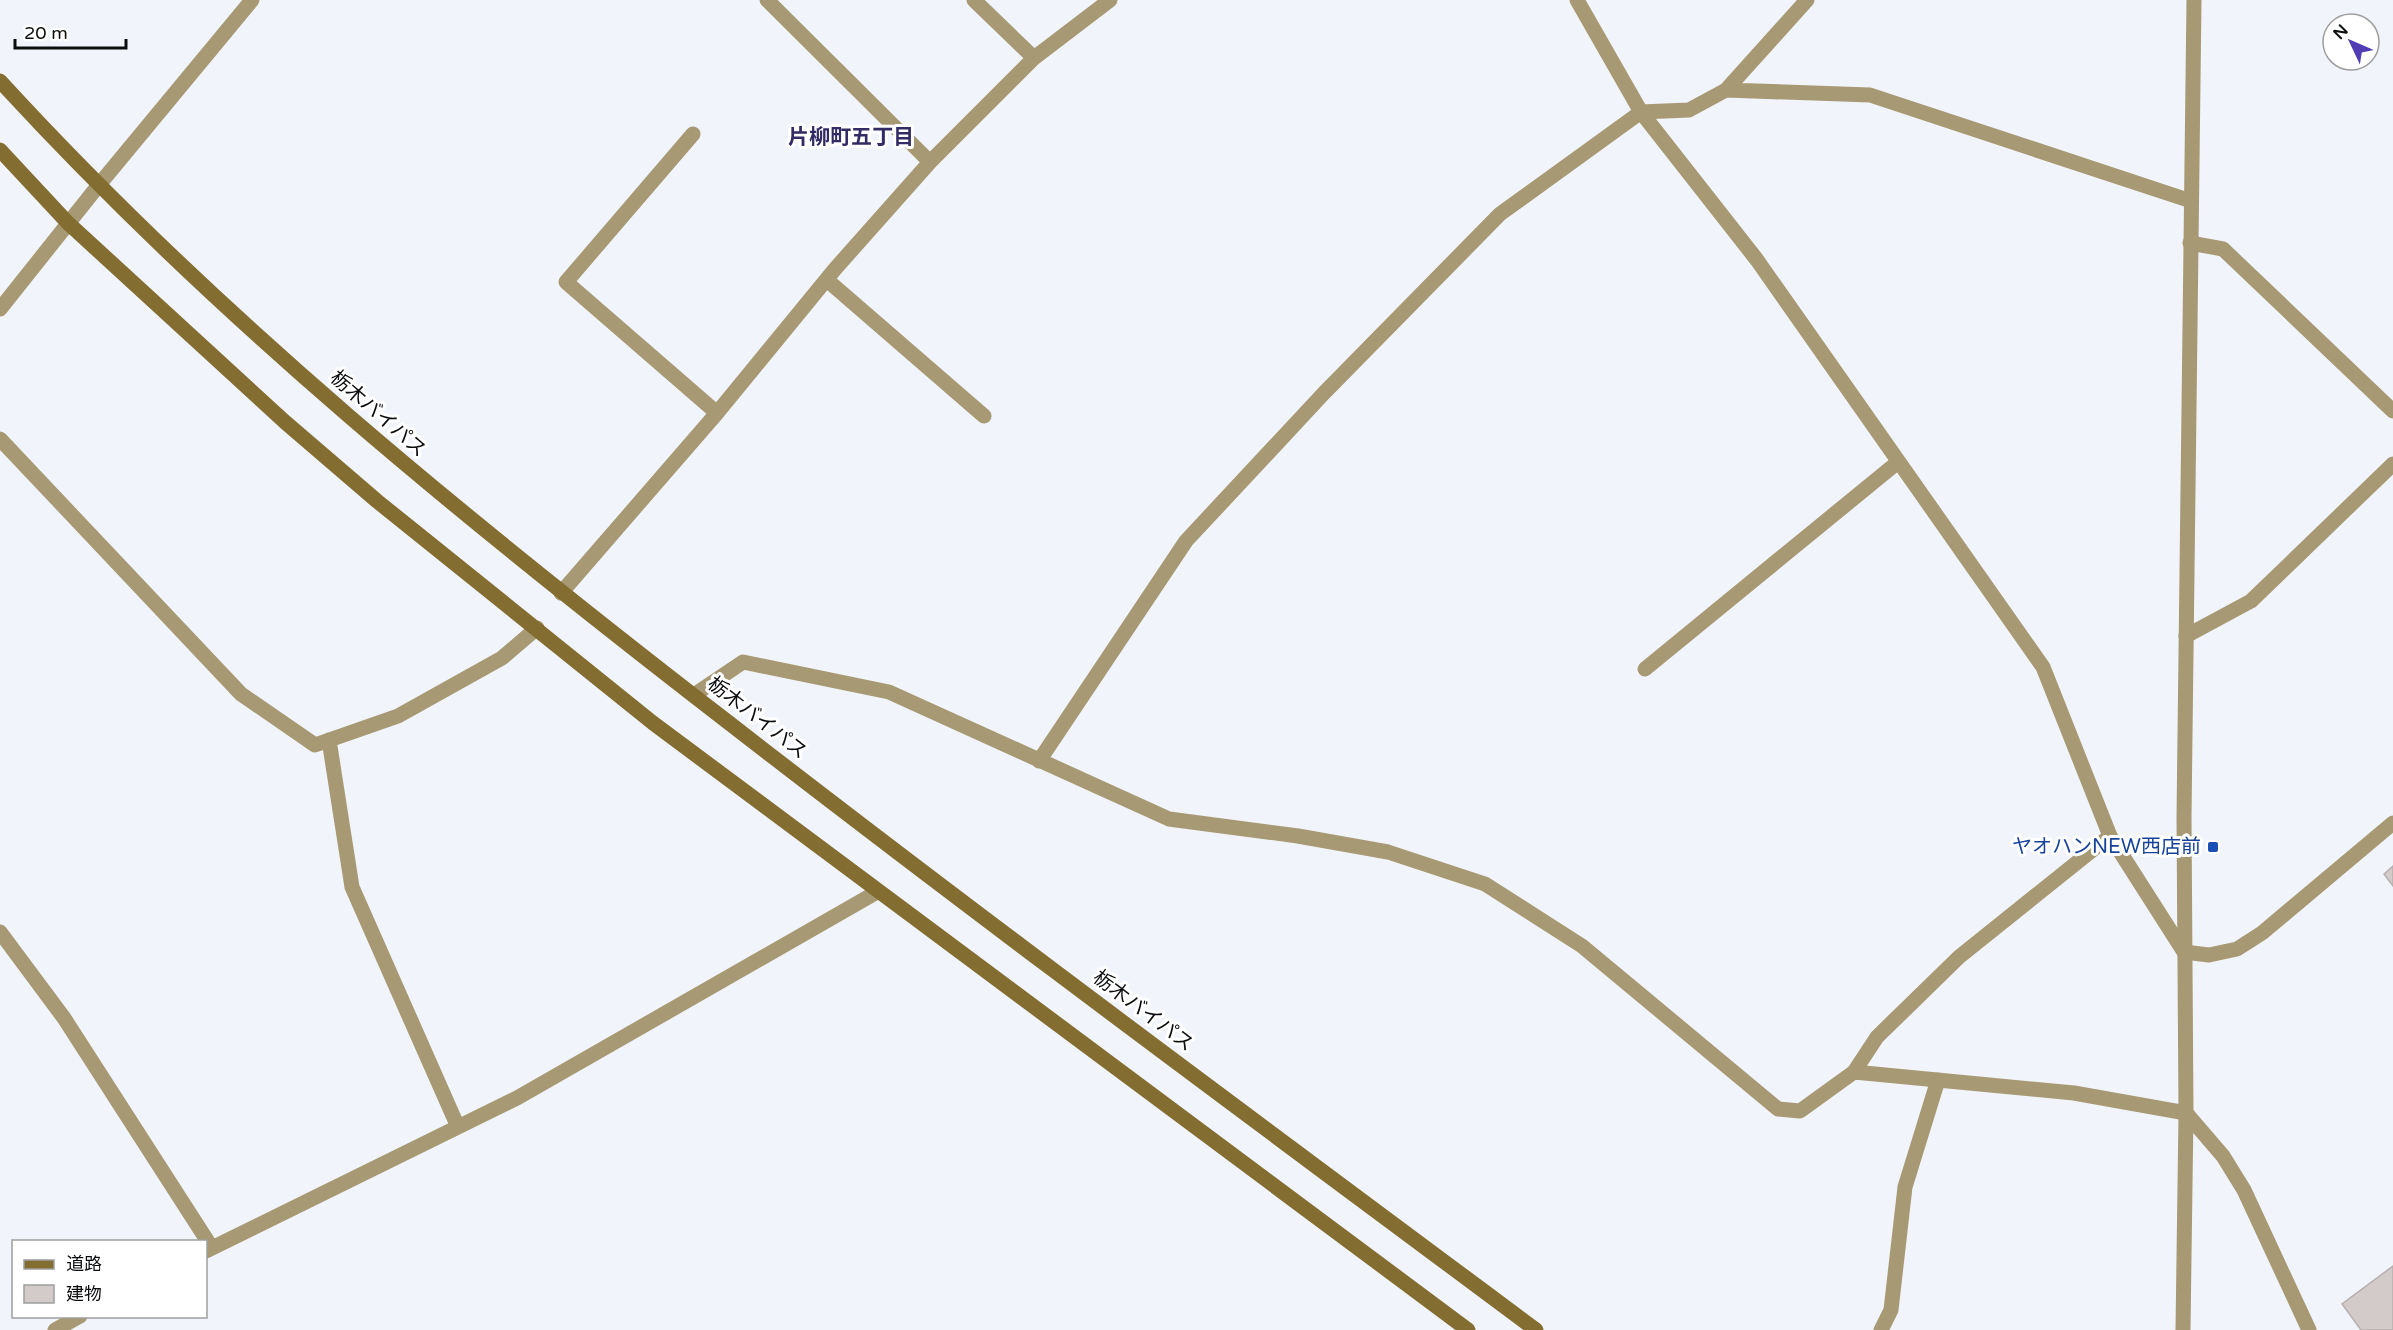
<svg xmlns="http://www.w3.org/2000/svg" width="2393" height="1330" viewBox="0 0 2393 1330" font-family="'Varela Round','Noto Sans JP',sans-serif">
	<rect width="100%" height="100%" fill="#f1f4fa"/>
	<path fill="#d2cbca" stroke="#b7b0af" stroke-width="1.5" d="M2393,866V886L2384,874Z
		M2393,1266V1330H2361L2342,1304Z"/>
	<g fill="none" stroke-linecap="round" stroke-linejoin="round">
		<path stroke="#a79973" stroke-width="15" d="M2190,243L2223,249L2393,411
			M1854,1072L1877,1037L1959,957L2110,836"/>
		<path stroke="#a79973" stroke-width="15" d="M767,0L930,162
			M974,0L1034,58
			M1577,0L1641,112L1757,260L2043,667L2110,836L2184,952L2209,955L2237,949L2262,933L2393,823
			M1726,90L1807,0
			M693,134L566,282L717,413
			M827,280L984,416
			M0,439L241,694L315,745L398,716L502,658L537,628
			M561,593L717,413L835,269L930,162L1034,58L1110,0
			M2186,636L2251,601L2393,464
			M1645,669L1898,462
			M694,695L743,662L889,692L1169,819L1298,836L1388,852L1485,884L1582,946L1778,1109L1800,1111L1854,1072L2074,1093L2186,1113L2223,1156L2244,1190L2309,1330
			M329,740L352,887L458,1127
			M1039,761L1186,541L1324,393L1500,214L1641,112L1689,110L1726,90L1870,95L2191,201
			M0,932L64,1018L212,1248
			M206,1251L517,1098L877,892
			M55,1330L80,1316
			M1881,1330L1891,1310L1905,1187L1938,1080"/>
		<path stroke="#a79973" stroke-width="15" d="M0,309L98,186L252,0
			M2183,1330L2186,1113L2184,817L2194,0"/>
		<path stroke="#836d30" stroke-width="15" d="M0,81C218,319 469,522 724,719C992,927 1265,1128 1536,1330
			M0,150L68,223L285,422L377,501L653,723L1468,1330"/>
	</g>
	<rect fill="#1a4fb4" stroke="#fff" stroke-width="2" x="2207" y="841" width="12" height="12" rx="3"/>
	<g text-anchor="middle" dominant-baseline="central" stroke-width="6" stroke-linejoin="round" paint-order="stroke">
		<g font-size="20" fill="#0c0d0f" stroke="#fff">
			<text transform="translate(378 414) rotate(41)">栃木バイパス</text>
			<text transform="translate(757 718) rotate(38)">栃木バイパス</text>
			<text transform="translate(1143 1011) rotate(37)">栃木バイパス</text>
		</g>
		<g font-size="20" fill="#164399" stroke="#fff" text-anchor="end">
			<text x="2201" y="847">ヤオハンNEW西店前</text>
		</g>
		<g font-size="21" font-weight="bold" fill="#322b66" stroke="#fff">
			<text x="851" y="137">片柳町五丁目</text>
		</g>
	</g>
	<rect x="12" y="1240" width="195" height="78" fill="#ffffff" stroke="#9e9e9f" stroke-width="1.5"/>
	<rect x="24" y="1260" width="30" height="9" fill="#836d30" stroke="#9e9e9f" stroke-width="1.5"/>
	<text x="66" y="1270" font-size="18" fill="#0c0d0f">道路</text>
	<rect x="24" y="1285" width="30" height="18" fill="#d2cbca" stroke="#9e9e9f" stroke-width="1.5"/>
	<text x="66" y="1300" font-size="18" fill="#0c0d0f">建物</text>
	<g transform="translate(2351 42) rotate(314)"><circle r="28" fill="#ffffff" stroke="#9e9e9f" stroke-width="1.5"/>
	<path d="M0-4.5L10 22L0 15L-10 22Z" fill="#523cb3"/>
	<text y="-9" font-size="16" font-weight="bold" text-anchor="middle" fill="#0c0d0f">N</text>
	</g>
	<path d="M15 39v9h111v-9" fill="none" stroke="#0c0d0f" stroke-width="3"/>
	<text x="24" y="39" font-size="18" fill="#0c0d0f" stroke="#ffffff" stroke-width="4.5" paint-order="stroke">20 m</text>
</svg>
